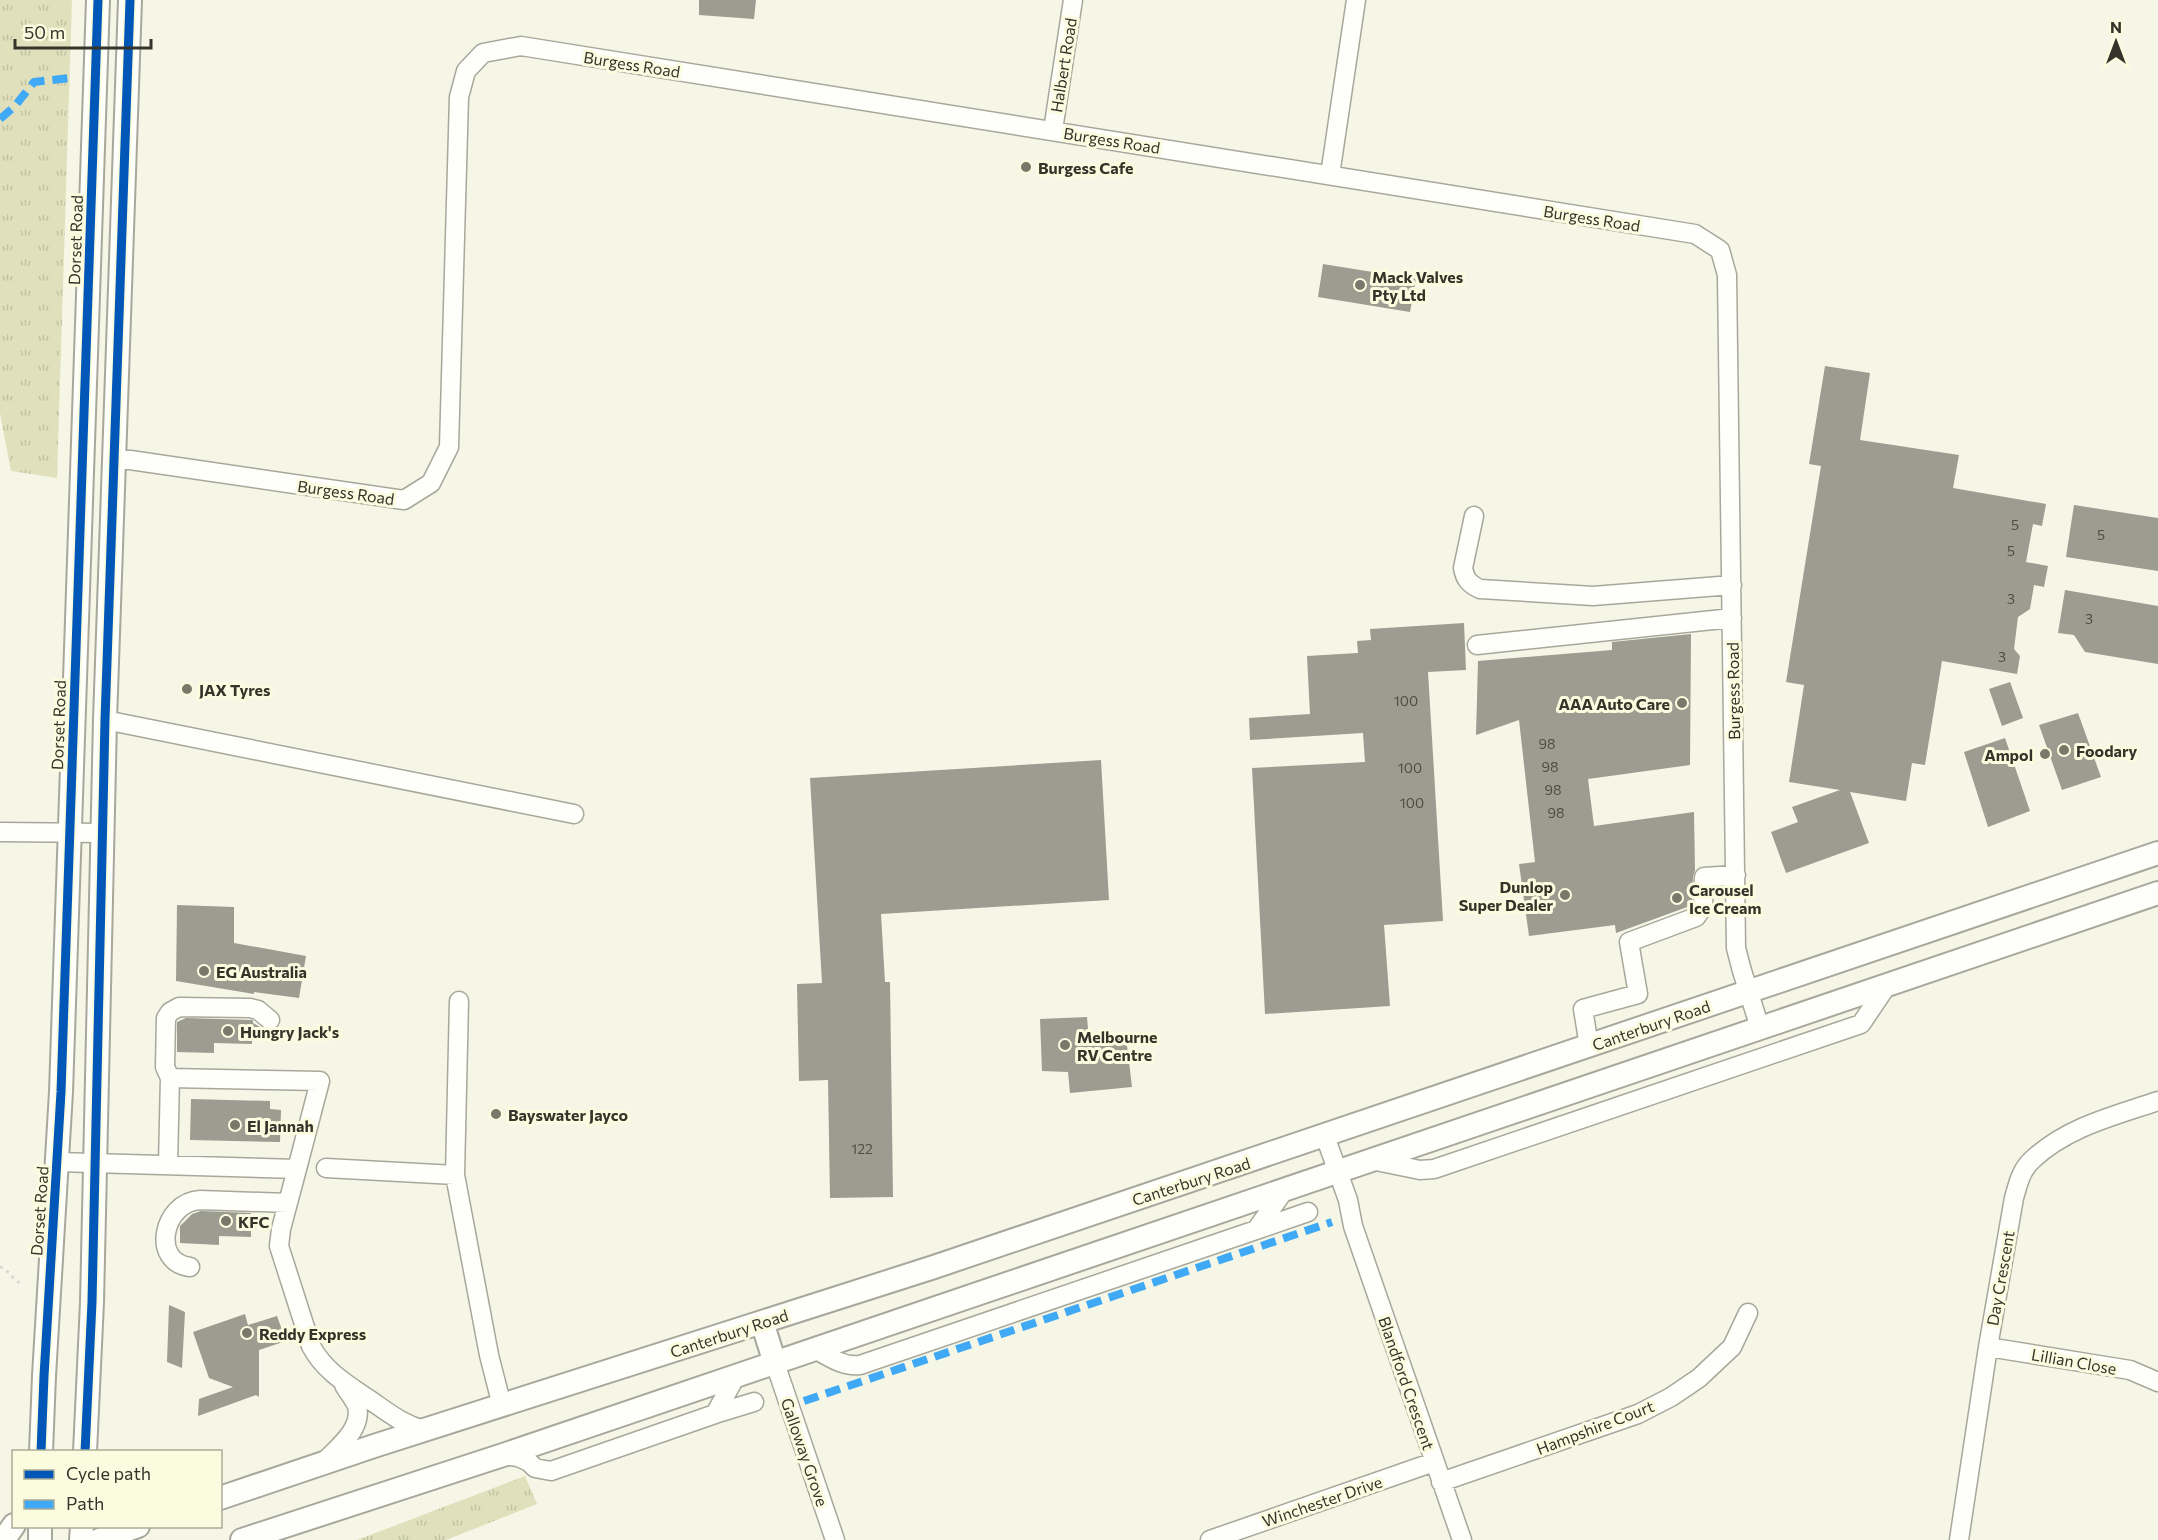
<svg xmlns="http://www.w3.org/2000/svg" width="2158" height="1540" viewBox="0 0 2158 1540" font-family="Commissioner,sans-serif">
	<defs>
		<pattern id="grass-tufts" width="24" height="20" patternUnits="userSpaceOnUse" patternTransform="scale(1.5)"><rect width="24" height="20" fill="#e0e1bc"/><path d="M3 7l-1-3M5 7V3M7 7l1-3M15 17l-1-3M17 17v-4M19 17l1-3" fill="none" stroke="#c1c2a2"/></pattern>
	</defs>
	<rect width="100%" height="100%" fill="#f5f6e5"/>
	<path fill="url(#grass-tufts)" d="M0,0H72L57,478L11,471L0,413Z
		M525,1476L537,1504L446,1540H357Z"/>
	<path fill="#9c9c90" d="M699,0H756L754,19L699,15Z
		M1323,264L1416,279L1410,312L1318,297Z
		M1825,366L1870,373L1860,440L1959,455L1953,488L2046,504L2042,526L2033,524L2026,562L2048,566L2044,587L2034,585L2030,609L2018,617L2014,649L2020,656L2017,674L1942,661L1925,765L1912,763L1906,801L1850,792L1869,843L1786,873L1771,832L1798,822L1792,807L1840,790L1789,782L1804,685L1786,682L1821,466L1809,464Z
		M2074,505L2158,518V571L2066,557Z
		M2065,590L2158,606V664L2085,652L2074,635L2058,633Z
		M1464,623L1466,670L1428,672L1443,921L1384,925L1390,1006L1265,1014L1252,768L1365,762L1363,733L1250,740L1249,718L1310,714L1307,656L1358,653L1357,641L1371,640L1370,629Z
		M1691,634L1690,765L1588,779L1594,826L1694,812L1695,870L1693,877L1692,903L1690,906L1616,933L1615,925L1529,936L1519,864L1535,862L1519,720L1476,735L1478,661L1612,650V642Z
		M2010,682L2023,718L2002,726L1989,689Z
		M2078,713L2101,777L2062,790L2039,725Z
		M2005,738L2030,811L1988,827L1964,752Z
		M1101,760L1109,900L881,914L885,982H890L893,1197L830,1198L828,1080L799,1081L797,984L822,983L810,778Z
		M177,905L234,907V943L306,956L299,998L254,992V994L176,981Z
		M1087,1017L1089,1041L1126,1037L1132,1087L1070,1093L1068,1072L1042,1071L1040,1019Z
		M186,1018L253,1020V1023L263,1029V1038L252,1037V1044L214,1043V1053L177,1052V1022Z
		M191,1099L270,1101V1109L281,1110L280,1142L190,1140Z
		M201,1211L251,1213V1215H256V1230H251V1237L219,1236V1245L180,1243V1226L192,1214Z
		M169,1305L185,1312L182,1368L167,1362Z
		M245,1314L248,1325L277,1316L286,1341L259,1350V1397L256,1395L198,1416L199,1399L233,1387L209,1378L193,1332Z"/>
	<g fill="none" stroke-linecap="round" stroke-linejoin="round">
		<defs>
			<path id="minor" d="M1053,130L1073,0
				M1330,175L1356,0
				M115,460H130L404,500L431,483L449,447L459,97L466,71L483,53L521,46L1695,234L1720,250L1727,275L1736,948L1742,971L1760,1028
				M1474,516L1463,568C1465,579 1469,584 1480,589L1593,596L1732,585
				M1477,645L1732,618
				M105,720L574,814
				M0,832L104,833
				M459,1001L455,1175L489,1355L502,1406
				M1589,1046L1583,1009L1638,994L1629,942L1696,917L1703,907L1704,877L1736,875
				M170,1078L320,1081L297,1169
				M1325,1136L1348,1200L1353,1226L1462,1540
				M1371,1160L1420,1170L1434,1169L1861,1024L1888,984
				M57,1162L297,1169L281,1229L279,1246L311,1346C324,1371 348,1385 370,1400C389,1413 402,1424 424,1430
				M168,1164L170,1078L165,1067L166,1018L170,1012L179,1007L250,1008L258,1010L270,1020
				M326,1168L455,1175
				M1256,1230L1308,1212
				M190,1267C150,1262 163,1202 200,1200L288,1203
				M1988,1347L2130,1370L2158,1382
				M815,1349C829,1357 843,1367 860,1365L1256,1230L1286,1188
				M775,1363L835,1540
				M715,1414L754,1402
				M503,1455L518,1457L529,1462L535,1468L551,1471L715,1414L736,1376
				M323,1463C337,1448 363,1429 357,1406C354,1399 348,1392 344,1385
				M1441,1482L1638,1414L1671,1397L1699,1378L1732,1347L1748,1313
				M1210,1540L1434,1462
				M1959,1540L1988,1347L2014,1198C2018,1184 2021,1170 2032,1160C2067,1127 2114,1116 2158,1101"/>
			<path id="major" d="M762,1322L775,1363
				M41,1452L44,1376L61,1092L98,0
				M85,1452L92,1302L105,720L130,0
				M220,1498L374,1446L934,1267L2158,853
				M1,1540L7,1535L14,1525
				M40,1540V1526
				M81,1540L82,1526
				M99,1540L138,1526
				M242,1540L503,1455L2158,893"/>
		</defs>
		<use href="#minor" stroke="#a7a89b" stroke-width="21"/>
		<use href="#major" stroke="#a7a89b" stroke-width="26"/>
		<path stroke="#d9d9d5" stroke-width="3" stroke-dasharray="3 4.5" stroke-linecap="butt" d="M0,1267C8,1269 12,1279 20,1283"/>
		<use href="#minor" stroke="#fefefb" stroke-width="18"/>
		<use href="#major" stroke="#fefefb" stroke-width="22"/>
		<path stroke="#3fa9f5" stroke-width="8" stroke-dasharray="15 8" stroke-linecap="butt" d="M0,119L15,106L34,82L70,78
			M804,1401L1332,1222"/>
		<defs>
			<path id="cycleway" d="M41,1452L44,1376L61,1092L98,0
				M85,1452L92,1302L105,720L130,0"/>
		</defs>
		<use href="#cycleway" stroke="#fbfcdf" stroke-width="13"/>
		<use href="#cycleway" stroke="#0057b8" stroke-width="9"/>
	</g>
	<g fill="#78786b" stroke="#fbfcdf" stroke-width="2">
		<circle cx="1026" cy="167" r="6"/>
		<circle cx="1360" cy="285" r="6"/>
		<circle cx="187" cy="689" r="6"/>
		<circle cx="1682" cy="703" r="6"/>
		<circle cx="2064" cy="750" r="6"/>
		<circle cx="2045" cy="754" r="6"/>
		<circle cx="1565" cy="895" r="6"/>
		<circle cx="1677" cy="898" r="6"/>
		<circle cx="204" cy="971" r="6"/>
		<circle cx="228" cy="1031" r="6"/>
		<circle cx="1065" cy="1045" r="6"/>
		<circle cx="496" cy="1114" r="6"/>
		<circle cx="235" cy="1125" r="6"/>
		<circle cx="226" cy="1221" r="6"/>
		<circle cx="247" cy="1333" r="6"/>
	</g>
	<g text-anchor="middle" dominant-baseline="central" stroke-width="6" stroke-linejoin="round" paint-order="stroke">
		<g font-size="14" fill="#4e4e44">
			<text x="2015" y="524">5</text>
			<text x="2101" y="534">5</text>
			<text x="2011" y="550">5</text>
			<text x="2011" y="598">3</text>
			<text x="2089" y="618">3</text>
			<text x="2002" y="656">3</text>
			<text x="1406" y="700">100</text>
			<text x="1547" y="743">98</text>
			<text x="1550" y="766">98</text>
			<text x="1410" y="767">100</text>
			<text x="1553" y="789">98</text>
			<text x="1412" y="802">100</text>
			<text x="1556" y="812">98</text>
			<text x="862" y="1148">122</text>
		</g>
		<g font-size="16" fill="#34342a" stroke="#fbfcdf">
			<text transform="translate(632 64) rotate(9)">Burgess Road</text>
			<text transform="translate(1063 65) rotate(-81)">Halbert Road</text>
			<text transform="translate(1112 140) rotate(9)">Burgess Road</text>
			<text transform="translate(1592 218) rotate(9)">Burgess Road</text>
			<text transform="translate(75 240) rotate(-88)">Dorset Road</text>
			<text transform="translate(346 492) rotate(8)">Burgess Road</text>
			<text transform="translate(1733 691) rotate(-91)">Burgess Road</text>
			<text transform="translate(58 725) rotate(-88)">Dorset Road</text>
			<text transform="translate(1651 1025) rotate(-19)">Canterbury Road</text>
			<text transform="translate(1191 1181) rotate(-18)">Canterbury Road</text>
			<text transform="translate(39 1211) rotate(-86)">Dorset Road</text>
			<text transform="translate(2000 1278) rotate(-80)">Day Crescent</text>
			<text transform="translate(729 1333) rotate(-18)">Canterbury Road</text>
			<text transform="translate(2074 1361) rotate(10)">Lillian Close</text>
			<text transform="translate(1407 1383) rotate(71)">Blandford Crescent</text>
			<text transform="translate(1595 1427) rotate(-21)">Hampshire Court</text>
			<text transform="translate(805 1452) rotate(71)">Galloway Grove</text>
			<text transform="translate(1322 1501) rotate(-19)">Winchester Drive</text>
		</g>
		<g font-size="16" font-weight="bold" fill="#34342a" stroke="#fbfcdf" text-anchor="start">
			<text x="1038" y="167">Burgess Cafe</text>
			<text x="1372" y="276">Mack Valves<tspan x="1372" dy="18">Pty Ltd</tspan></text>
			<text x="199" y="689">JAX Tyres</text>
			<text x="1670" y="703" text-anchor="end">AAA Auto Care</text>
			<text x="2076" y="750">Foodary</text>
			<text x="2033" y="754" text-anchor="end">Ampol</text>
			<text x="1553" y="886" text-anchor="end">Dunlop<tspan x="1553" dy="18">Super Dealer</tspan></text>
			<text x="1689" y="889">Carousel<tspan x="1689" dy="18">Ice Cream</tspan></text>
			<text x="216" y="971">EG Australia</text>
			<text x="240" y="1031">Hungry Jack's</text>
			<text x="1077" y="1036">Melbourne<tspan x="1077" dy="18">RV Centre</tspan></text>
			<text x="508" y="1114">Bayswater Jayco</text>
			<text x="247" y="1125">El Jannah</text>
			<text x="238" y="1221">KFC</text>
			<text x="259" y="1333">Reddy Express</text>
		</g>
	</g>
	<rect x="12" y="1450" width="210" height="78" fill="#fbfcdf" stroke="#abac97" stroke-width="1.5"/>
	<rect x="24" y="1470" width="30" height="9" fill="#0057b8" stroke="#abac97" stroke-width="1.5"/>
	<text x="66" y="1480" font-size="18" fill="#34342a">Cycle path</text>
	<rect x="24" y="1500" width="30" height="9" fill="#3fa9f5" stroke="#abac97" stroke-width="1.5"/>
	<text x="66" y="1510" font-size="18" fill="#34342a">Path</text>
	<g transform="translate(2116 42)" stroke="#fbfcdf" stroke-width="4.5" paint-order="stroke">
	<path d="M0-4.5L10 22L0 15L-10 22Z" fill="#34342a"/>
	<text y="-9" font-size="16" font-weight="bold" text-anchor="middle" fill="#34342a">N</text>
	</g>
	<path d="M15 39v9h136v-9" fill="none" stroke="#34342a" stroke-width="3"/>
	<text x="24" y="39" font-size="18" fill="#34342a" stroke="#fbfcdf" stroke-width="4.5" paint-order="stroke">50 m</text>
</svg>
